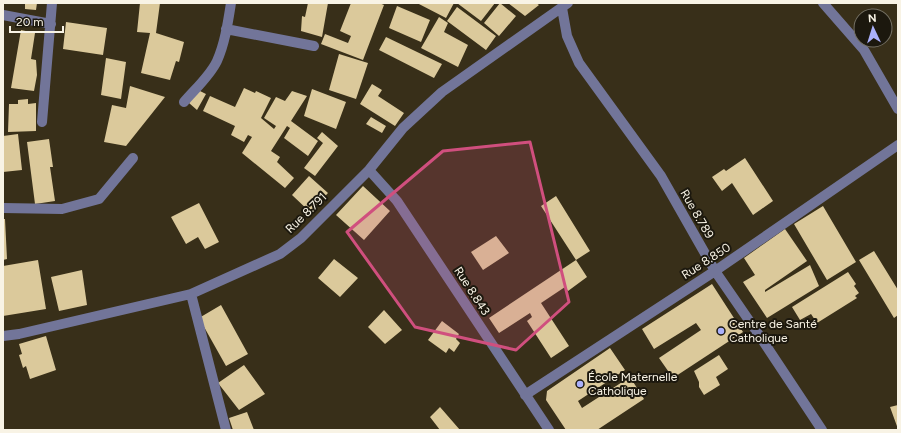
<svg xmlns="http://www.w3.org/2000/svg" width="901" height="433" viewBox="0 0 901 433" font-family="Figtree,sans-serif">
	<rect width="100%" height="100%" fill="#382f19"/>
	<path fill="#dbc99b" d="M25,3H37L36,10L25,9Z
		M140,3H160L156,33L184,42L179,62L176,61L170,80L141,73L150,33L137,32Z
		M308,3H328L322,37L301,31L302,16L305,17Z
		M351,3H379L384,5L363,60L321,44L325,34L348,43L351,36L340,31Z
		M417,3H454L446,18Z
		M457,3H495L481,21Z
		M500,3L516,16L499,36L484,23Z
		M508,3H536L539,5L525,16Z
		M397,6L430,20L421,42L389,28Z
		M457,7L496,36L486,50L447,21Z
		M439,17L448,23L444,32L468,45L458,67L421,48Z
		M66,22L107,28L103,55L63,49Z
		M21,30L35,33L31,59L36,60L37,75L34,91L11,88Z
		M386,37L442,64L434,78L379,50Z
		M339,54L368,63L356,99L329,90Z
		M106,58L126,62L121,99L101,95Z
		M372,84L382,90L378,96L404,113L395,126L360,104Z
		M130,86L165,97L126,146L104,142L112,105L126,108Z
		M244,88L255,93L256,91L271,98L261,118L274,129L276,126L264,118L276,97L285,101L292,91L307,96L291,121L318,141L308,156L284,138L290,128L287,126L271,151L280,157L277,162L294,178L285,188L242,153L252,137L248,135L244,142L231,135L235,126L203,111L210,96L235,107Z
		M196,89L206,94L197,110L189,103Z
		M312,89L346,102L336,129L304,116Z
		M28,99V104L36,103V131L8,132L9,104H18V100Z
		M371,117L386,126L382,133L366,124Z
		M322,132L338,146L315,176L304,168L323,143L317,138Z
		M18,134L22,170L3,172V136Z
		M49,139L53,167H50L55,201L35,204L27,142Z
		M745,158L773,201L753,215L732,183L722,191L712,177L724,169L726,171Z
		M309,176L328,193L310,212L292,195Z
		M363,186L390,211L364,240L336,215Z
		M556,196L590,251L576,260L587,277L568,291L565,287L541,303L569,346L551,358L527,321L532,317L530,313L499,333L489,318L576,260L541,206Z
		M199,203L219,242L205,249L198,237L186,244L171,217Z
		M823,206L856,262L827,280L794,224Z
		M3,219H5L7,259L3,260Z
		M785,229L807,261L765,290V292L810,265L819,286L767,318L743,282L755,275L744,258Z
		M496,236L509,253L483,270L471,252Z
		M874,251L898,290V315L894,318L859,260Z
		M334,259L358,278L340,297L318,278Z
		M38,260L46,309L3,316V266Z
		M82,270L87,305L59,311L51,277Z
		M848,272L856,284L854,286L859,293L855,296L857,298L817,323L811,314L800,320L792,307Z
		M712,284L743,332L673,378L659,358L701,330L696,323L654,349L642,329Z
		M221,305L248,354L226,366L199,318Z
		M384,310L402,330L385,344L368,327Z
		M442,321L459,334L456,339L460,343L454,352L449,348L446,353L428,340Z
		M46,336L56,370L30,379L26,366L23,368L19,355L22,354L19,344Z
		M610,348L625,370L578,401L582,408L630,377L644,399L597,430H566L546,400L547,391Z
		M719,355L728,369L716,377L720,385L704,395L699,387V382L694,371Z
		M244,365L265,394L239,410L218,383Z
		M898,405V429L890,407Z
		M440,407L460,430H440L430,417Z
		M247,412L254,430H233L229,418Z"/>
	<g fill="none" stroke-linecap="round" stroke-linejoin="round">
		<path stroke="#727599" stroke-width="10" d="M823,3L864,50L898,109
			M562,8L567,36L579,63L661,176L715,271L757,332L822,430
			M3,15L51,24
			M226,29L314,46
			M184,102C195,89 210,76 217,61C225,43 228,22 231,3
			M42,122L52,3
			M369,170L397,201L549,430
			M3,208L62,209L99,199L133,158
			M191,294L226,430
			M3,336L19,334L191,294L280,254L301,238L369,170L403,128L442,92L568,3
			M525,395L715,271L898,145"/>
	</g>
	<path fill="#d04f7e" fill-opacity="0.2" stroke="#d04f7e" stroke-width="3" stroke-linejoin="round" d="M530,142L569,302L516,350L415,327L347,232L443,151Z"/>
	<g fill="#aab0fb" stroke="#1c180e" stroke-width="1.5">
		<circle cx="721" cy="331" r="4"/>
		<circle cx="580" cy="384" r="4"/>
	</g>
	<g text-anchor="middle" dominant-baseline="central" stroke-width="4" stroke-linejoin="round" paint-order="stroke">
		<g font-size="12" fill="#f8f3e5" stroke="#1c180e">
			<text transform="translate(306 213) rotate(-44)">Rue 8.791</text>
			<text transform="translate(697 214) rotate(60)">Rue 8.789</text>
			<text transform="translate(706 261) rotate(-33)">Rue 8.850</text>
			<text transform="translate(472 291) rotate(57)">Rue 8.843</text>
		</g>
		<g font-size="12" fill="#f8f3e5" stroke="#1c180e" text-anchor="start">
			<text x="729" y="324">Centre de Santé<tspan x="729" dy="14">Catholique</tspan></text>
			<text x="588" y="377">École Maternelle<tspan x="588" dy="14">Catholique</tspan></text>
		</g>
	</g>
	<rect width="901" height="433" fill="none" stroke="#f8f3e5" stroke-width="8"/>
	<g transform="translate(873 28) rotate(356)"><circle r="19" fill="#1c180e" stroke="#747064"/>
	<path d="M0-3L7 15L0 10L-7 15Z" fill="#aab0fb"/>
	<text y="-6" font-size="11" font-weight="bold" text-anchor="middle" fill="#f8f3e5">N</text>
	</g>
	<path d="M10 26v6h53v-6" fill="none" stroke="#f8f3e5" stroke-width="2"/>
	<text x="16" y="26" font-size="12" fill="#f8f3e5" stroke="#1c180e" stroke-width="3" paint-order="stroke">20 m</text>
</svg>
